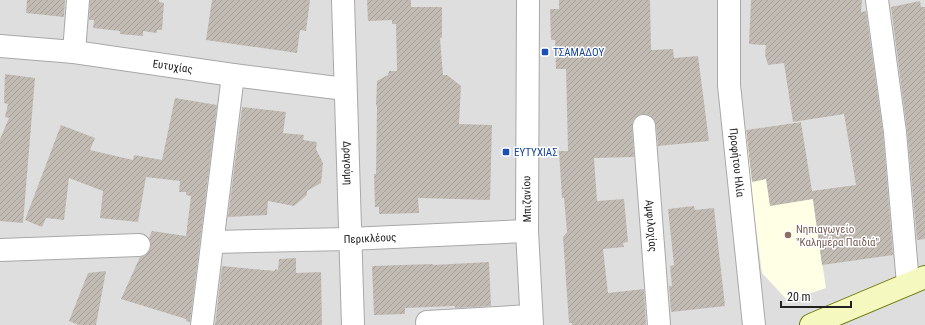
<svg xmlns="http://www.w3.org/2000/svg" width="925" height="325" viewBox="0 0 925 325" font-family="'Roboto Condensed',sans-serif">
	<defs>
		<pattern id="building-hatch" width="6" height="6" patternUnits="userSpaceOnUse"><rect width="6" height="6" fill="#c2bbb4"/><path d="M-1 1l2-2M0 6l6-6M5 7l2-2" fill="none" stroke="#a6a09a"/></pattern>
	</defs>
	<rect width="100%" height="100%" fill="#f1eee8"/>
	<path fill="#dfdede" d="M0,0H925V325H0Z"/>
	<path fill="#feffe4" d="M801,122L826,288L788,301L762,273L743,131Z"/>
	<path fill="url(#building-hatch)" d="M27,0H65L64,17L26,13Z
		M90,0H159V2L164,3L162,30H157V33L143,31V36L120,34V31L93,28L94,20H89Z
		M212,0H310L306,31L300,30L297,53L206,40Z
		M367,0H411V7H442V38H440L443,75H447L461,86L459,124L492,125L490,200L418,198L419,213L379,214V207H375L374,174H376L377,106L376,105L377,81L388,75L389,71H397L396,24H392V20L368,21Z
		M559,0H650L651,50L673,49L674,58L698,56L709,141L658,146L656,125L654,119L649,115L643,114L637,116L633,121L632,127L634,157L594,158L597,201L624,199L628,242L623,243L624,247L603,249L608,293L644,289L646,325H572V323H569L563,237L567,232L564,198H562L559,151H568L566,69H556L555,40H551L550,9H559Z
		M751,0H862L861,12L866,11L883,133L893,255L822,265L813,199L770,206L766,179L752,182L746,130L801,122L812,191L856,185L844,114L793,122L784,63L768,65L765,55L766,45L749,44Z
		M920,1L921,7H925V239L917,240L907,130L891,7Z
		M5,74L35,78L23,223L0,221V139L9,118L5,117L8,104L4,103Z
		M175,98L217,105L190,322L186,321V319L121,299L140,257L146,255L150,250L151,244L149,238L152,231L186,236L191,196L186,195V192H179L180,181L146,177L138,222L100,218L103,191L69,178L64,220L46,218L42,227L25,220L61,125L95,138L90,150L133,160L134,155L162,160Z
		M242,107L286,112L283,133L304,135L303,140L317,142L316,149L323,163L321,183L307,191V195L294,206L268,201L267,215L228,217Z
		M694,206L695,210L714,208L725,306L671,312L669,286H672L670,266L674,265L668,209Z
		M296,258V273L321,272L322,325H215L222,266L275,271V269L278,270L279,259Z
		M489,262L491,306L455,308V306L405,308V314L374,315L372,266L433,264V265Z
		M106,271L96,325H79L69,321L88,273Z"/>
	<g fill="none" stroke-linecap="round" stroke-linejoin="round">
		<defs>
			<g id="street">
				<path id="s1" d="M343,0L353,325"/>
				<path d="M528,0L527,231L532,325"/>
				<path id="s2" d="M729,0V85L754,325"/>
				<path d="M877,0L895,132L908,284"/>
				<path id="s3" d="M0,46L74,52L233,75L345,89"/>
				<path d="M74,52L78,0"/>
				<path id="s4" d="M644,126L659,325"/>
				<path id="s5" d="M213,242L349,239L527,231"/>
				<path d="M0,250L139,245"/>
				<path d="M427,322L531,316"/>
				<path d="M202,325L233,75"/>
			</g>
			<path id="secondary" d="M811,325L925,277"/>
		</defs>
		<use href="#street" stroke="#a8a8a8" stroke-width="24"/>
		<use href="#secondary" stroke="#6c7a07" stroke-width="24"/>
		<use href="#street" stroke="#fff" stroke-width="22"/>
		<use href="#secondary" stroke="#f5f9bf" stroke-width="22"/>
	</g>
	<g fill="#1a4fb4" stroke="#fff" stroke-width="1.5">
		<rect x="541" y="48" width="8" height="8" rx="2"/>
		<rect x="502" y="148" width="8" height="8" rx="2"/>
	</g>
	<circle fill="#8d6e63" stroke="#fff" stroke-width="1.5" cx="788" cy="235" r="4"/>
	<g text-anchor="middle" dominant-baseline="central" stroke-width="3" stroke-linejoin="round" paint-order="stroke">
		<g font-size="11" fill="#164399" stroke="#fff" text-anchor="start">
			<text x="553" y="52">ΤΣΑΜΑΔΟΥ</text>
			<text x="514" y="152">ΕΥΤΥΧΙΑΣ</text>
		</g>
		<g font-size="11" fill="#212121" stroke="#fff">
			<text stroke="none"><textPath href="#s3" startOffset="174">Ευτυχίας</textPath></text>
			<text stroke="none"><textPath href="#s1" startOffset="163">Δραγούμη</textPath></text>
			<text stroke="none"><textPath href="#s2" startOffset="163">Προφήτου Ηλία</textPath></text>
			<text transform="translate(527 199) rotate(-91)">Μπιζανίου</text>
			<text stroke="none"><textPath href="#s4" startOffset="100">Αμφιλοχίας</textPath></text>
			<text stroke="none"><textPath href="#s5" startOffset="157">Περικλέους</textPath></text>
		</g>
		<g font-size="11" fill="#785e54" stroke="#fff" text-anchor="start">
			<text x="796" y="229">Νηπιαγωγείο<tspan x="796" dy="13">"Καλημέρα Παιδιά"</tspan></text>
		</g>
	</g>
	<path d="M781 301v6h70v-6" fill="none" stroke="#212121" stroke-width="2"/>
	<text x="787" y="301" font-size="12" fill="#212121" stroke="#ffffff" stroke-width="3" paint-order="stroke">20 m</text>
</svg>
